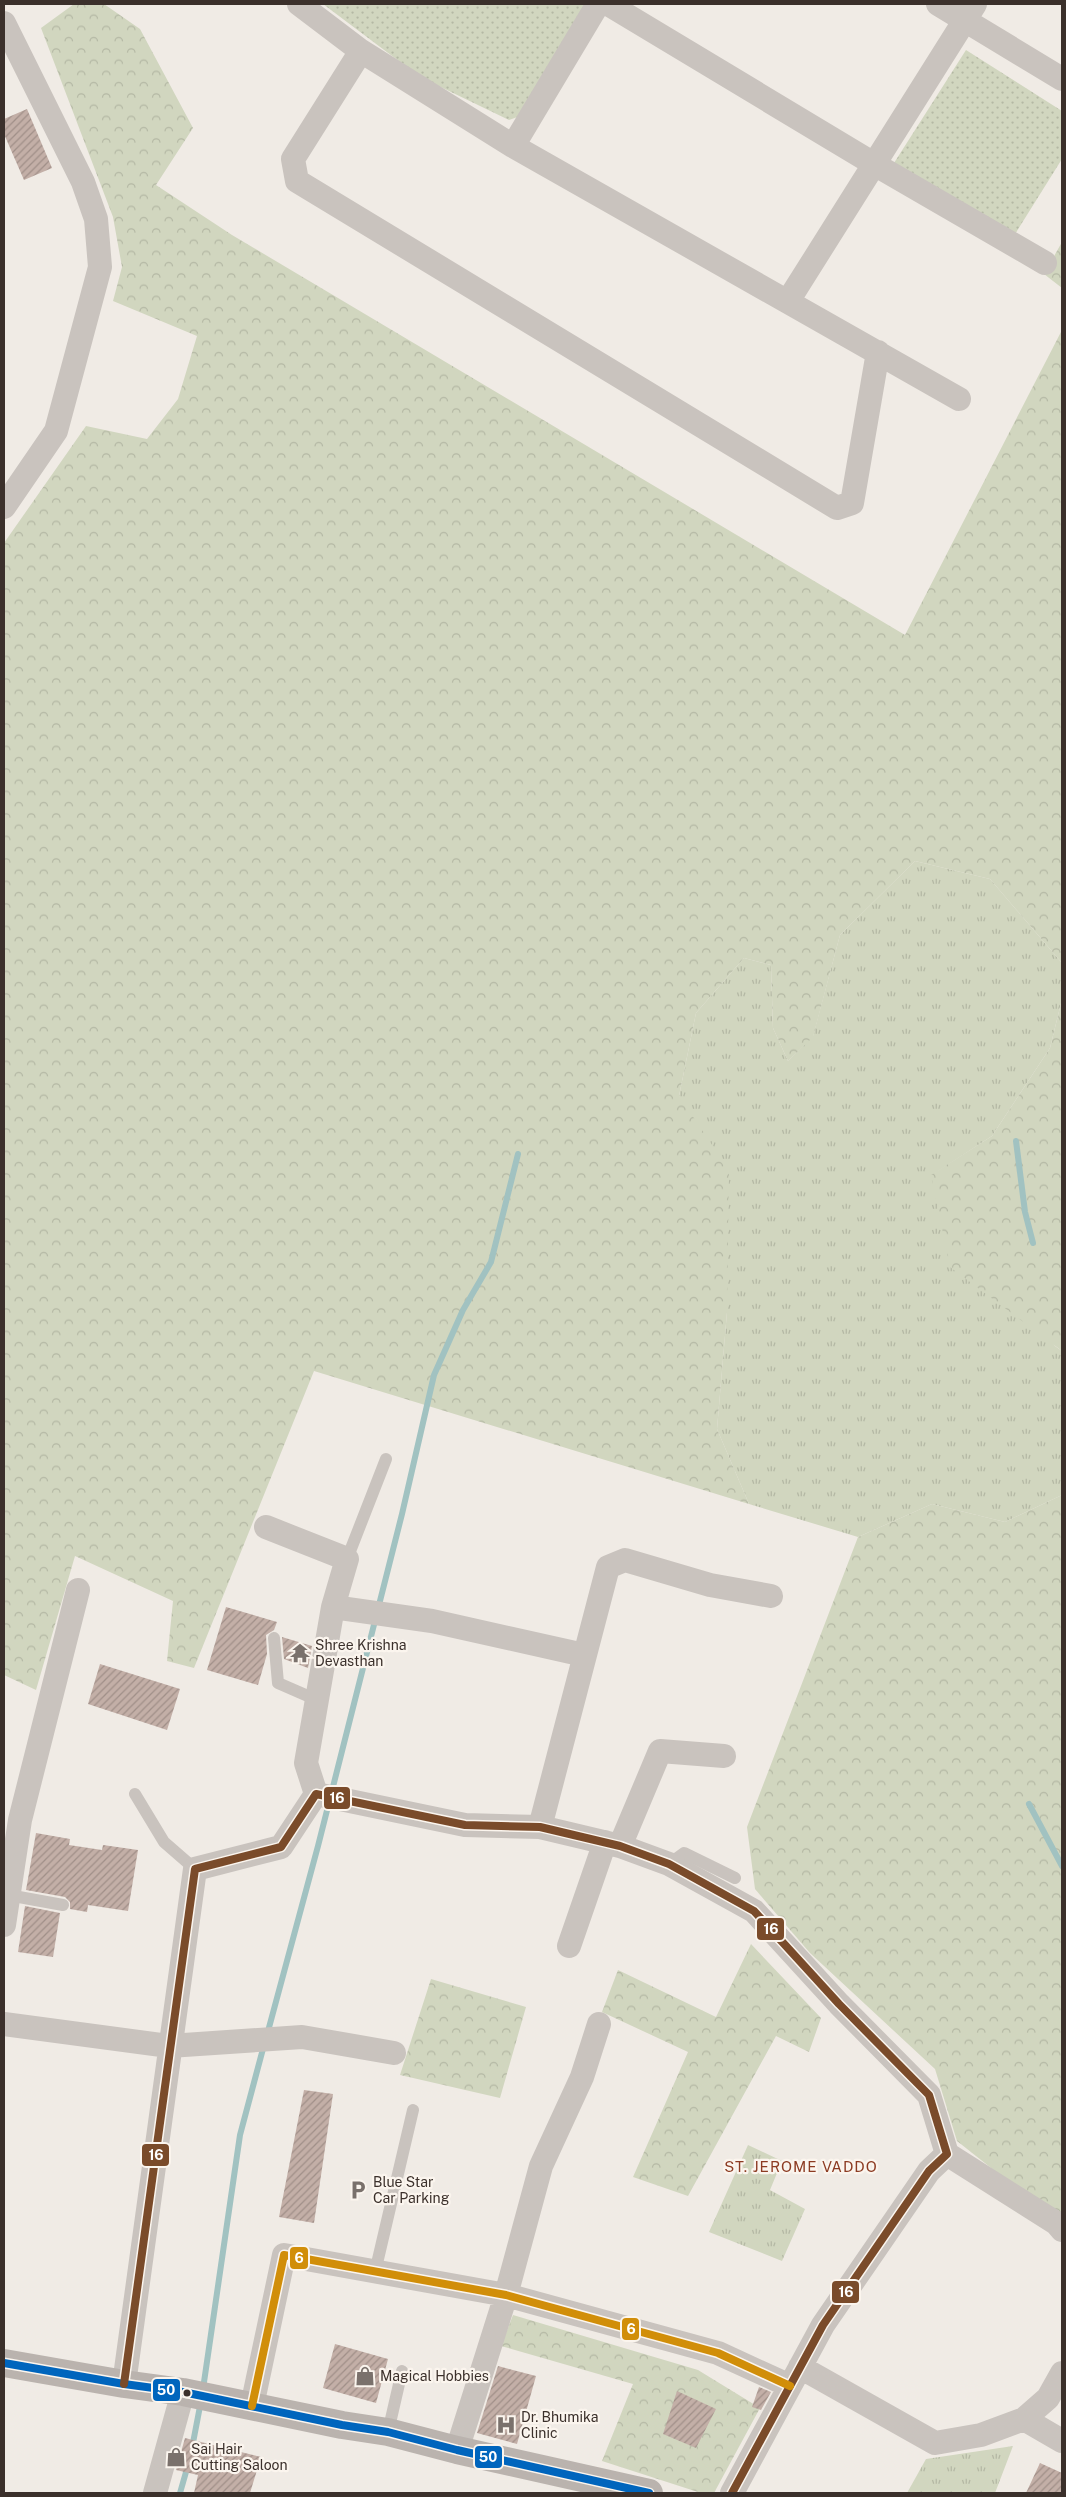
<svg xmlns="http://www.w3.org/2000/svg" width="1066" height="2497" viewBox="0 0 1066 2497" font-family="'Public Sans',sans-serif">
	<defs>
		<pattern id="grass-tufts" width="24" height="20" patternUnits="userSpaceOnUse" patternTransform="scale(1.25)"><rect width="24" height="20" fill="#d1d6bf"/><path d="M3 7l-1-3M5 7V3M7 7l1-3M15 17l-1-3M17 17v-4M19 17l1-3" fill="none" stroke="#b4b8a4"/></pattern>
		<pattern id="forest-crowns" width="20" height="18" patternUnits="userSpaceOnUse" patternTransform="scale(1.25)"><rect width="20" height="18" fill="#d1d6bf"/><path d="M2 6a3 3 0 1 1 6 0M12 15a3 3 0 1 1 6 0" fill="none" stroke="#b4b8a4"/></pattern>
		<pattern id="park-dots" width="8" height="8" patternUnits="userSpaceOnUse" patternTransform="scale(1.25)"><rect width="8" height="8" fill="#d1d6bf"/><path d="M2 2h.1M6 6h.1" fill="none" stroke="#b4b8a4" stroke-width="1.8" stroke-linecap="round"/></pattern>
		<pattern id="building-hatch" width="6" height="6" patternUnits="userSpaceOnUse" patternTransform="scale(1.25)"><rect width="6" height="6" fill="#c3afa7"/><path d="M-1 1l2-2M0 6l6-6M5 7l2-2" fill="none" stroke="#a08f88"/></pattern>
	</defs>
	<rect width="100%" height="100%" fill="#f0ebe5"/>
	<path fill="url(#grass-tufts)" d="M915,861L990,879L1062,963V999L1050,1048L992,1136L932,1175L1055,1346L1062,1351V1495L1005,1522L932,1504L858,1537L749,1504L717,1429L727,1312L679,1096L696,1013L744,958L771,965L773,1028L788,1061L813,1036L840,935Z
		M748,2145L782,2161L770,2190L805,2209L782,2261L709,2232Z
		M1013,2446L995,2493H907L926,2459Z"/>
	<path fill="url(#forest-crowns)" d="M74,4H104L140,29L193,128L156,185L232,235L905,635L1062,330V963L990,879L915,861L840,935L813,1037L788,1061L773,1028L771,965L744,958L696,1013L679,1096L729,1170L727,1312L717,1429L749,1504L314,1371L194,1668L167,1661L173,1601L75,1556L36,1690L4,1675V543L86,426L147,439L178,399L197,336L113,301L122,267L113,217L41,28Z
		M1062,242V288L1044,274Z
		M1062,999V1351L950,1267L931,1175L992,1136L1050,1048Z
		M1062,1495V2217L1024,2194L957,2141L935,2069L810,1953L755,1889L747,1827L858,1537L932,1504L1005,1522Z
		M751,1944L821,2018L809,2052L776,2036L688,2196L633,2177L688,2052L602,2012L618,1970L716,2017Z
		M431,1979L526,2007L500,2098L400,2075Z
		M513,2315L698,2370L760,2408L714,2493H701L602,2461L633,2384L501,2346Z"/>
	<path fill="url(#park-dots)" d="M323,4H588L523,115L509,120L420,77Z
		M966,50L1062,111V159L1012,239L894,163Z"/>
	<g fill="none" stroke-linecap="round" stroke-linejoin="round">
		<path stroke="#a1c2c1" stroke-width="6" d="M1016,1141L1025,1212L1033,1243
			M1029,1804L1062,1866
			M267,2035L318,1846L402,1514L434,1375L463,1310L491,1262L518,1154
			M203,2389L240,2135L264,2045
			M192,2448L201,2401
			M180,2493L188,2465"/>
	</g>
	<path fill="url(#building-hatch)" d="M27,109L52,168L24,180L4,134V119Z
		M226,1607L277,1622L274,1630L266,1635L267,1654L258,1685L207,1670Z
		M282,1637L312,1646L308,1668L284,1659Z
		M100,1664L180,1689L167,1730L88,1704Z
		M36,1833L70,1839L69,1845L102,1850L103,1845L138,1850L128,1911L88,1905L87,1912L70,1909V1902L65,1897L26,1890Z
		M25,1906L60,1913L53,1957L18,1952Z
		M304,2090L333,2094L314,2223L279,2217Z
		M335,2344L388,2359L376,2403L323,2388Z
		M498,2366L536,2376L517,2444L477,2433Z
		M759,2387L771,2392L761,2410L752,2407Z
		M677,2391L716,2409L696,2448L663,2434Z
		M185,2438L261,2457L250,2493H194L198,2475L176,2470Z
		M1040,2463L1062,2473V2493H1026Z"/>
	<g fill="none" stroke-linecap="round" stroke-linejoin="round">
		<path stroke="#c9c3be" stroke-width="12" d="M347,1559L386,1459
			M274,1638L278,1683L317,1700
			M135,1794L164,1842L195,1869
			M669,1864L684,1853L735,1878
			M8,1895L63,1905
			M375,2272L413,2110
			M388,2432L402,2371"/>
		<path stroke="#c9c3be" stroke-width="24" d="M299,4L361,51L513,146L959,399
			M608,4L874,164L1045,263
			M938,4L1062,79
			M4,23L83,182L96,219L100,267L56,431L4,507
			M361,51L293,159L297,181L837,508L852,503L878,352
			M513,146L598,4
			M788,301L975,4
			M266,1527L347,1559L333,1607L306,1763L316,1794
			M333,1607L432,1621L584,1655
			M540,1827L608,1567L625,1560L710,1585L771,1596
			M620,1846L660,1751L724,1756
			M4,1925L20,1820L78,1590
			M569,1946L605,1842
			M4,2024L169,2046L302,2037L394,2053
			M947,2154L1056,2223L1062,2230
			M800,2367L935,2443L981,2435L1024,2419L1048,2398L1062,2373
			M124,2384L195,1869L281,1847L316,1794L465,1825L540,1827L620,1846L669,1864L754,1911L839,2004L929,2095L947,2154L929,2171L823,2325L732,2493
			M252,2406L284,2255L506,2295L718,2353L790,2386
			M1024,2419L1062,2441
			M457,2450L506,2295L541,2166L582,2077L599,2024
			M155,2493L183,2392"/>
		<path stroke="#bab3ae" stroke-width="28" d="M4,2363L124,2384L183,2392L342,2425L388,2432L457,2450L649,2493"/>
		<defs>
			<path id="bus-1" d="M4,2363L124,2384L183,2392L342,2425L388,2432L457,2450L649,2493"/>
			<path id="bus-2" d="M124,2384L195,1869L281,1847L316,1794L465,1825L540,1827L620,1846L669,1864L754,1911L839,2004L929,2095L947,2154L929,2171L823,2325L732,2493"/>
			<path id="bus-3" d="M252,2406L284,2255L506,2295L718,2353L790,2386"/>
		</defs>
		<use href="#bus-1" stroke="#fbf5ee" stroke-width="11"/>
		<use href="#bus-2" stroke="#fbf5ee" stroke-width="11"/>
		<use href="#bus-3" stroke="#fbf5ee" stroke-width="11"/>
		<use href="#bus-1" stroke="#0065bd" stroke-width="8"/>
		<use href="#bus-2" stroke="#7a4b2a" stroke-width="8"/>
		<use href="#bus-3" stroke="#d18e09" stroke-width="8"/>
	</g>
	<defs>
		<symbol id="temple-bare" viewBox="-9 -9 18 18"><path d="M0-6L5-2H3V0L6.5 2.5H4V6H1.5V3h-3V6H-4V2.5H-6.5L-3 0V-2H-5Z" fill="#7a716c" stroke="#fbf5ee" stroke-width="2.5" paint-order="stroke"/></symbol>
		<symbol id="parking-bare" viewBox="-9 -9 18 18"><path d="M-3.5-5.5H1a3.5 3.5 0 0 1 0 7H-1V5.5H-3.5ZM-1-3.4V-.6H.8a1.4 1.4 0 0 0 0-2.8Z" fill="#7a716c" stroke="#fbf5ee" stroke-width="2.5" paint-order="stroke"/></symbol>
		<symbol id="shop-bare" viewBox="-9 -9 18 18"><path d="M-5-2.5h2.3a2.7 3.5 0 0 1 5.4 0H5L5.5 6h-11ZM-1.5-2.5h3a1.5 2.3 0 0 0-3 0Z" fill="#7a716c" stroke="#fbf5ee" stroke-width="2.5" paint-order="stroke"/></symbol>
		<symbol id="hospital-bare" viewBox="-9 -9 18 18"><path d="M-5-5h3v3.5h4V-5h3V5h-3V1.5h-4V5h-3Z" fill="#7a716c" stroke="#fbf5ee" stroke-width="2.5" paint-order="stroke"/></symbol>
	</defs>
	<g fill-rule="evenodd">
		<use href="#temple-bare" x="286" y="1639" width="28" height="28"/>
		<use href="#parking-bare" x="344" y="2176" width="28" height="28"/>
		<use href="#shop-bare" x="351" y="2362" width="28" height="28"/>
		<use href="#hospital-bare" x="492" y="2411" width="28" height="28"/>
		<use href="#shop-bare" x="162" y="2443" width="28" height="28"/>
	</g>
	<circle fill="#3b302b" stroke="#fbf5ee" stroke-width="2" cx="187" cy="2393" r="4.5"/>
	<g text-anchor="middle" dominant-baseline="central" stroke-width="4.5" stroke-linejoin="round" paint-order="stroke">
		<g font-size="14" fill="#3b302b" stroke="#fbf5ee" text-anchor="start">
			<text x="315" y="1645">Shree Krishna<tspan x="315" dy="16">Devasthan</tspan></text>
			<text x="373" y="2182">Blue Star<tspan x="373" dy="16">Car Parking</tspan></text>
			<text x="380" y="2376">Magical Hobbies</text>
			<text x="521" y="2417">Dr. Bhumika<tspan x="521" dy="16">Clinic</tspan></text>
			<text x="191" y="2449">Sai Hair<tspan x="191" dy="16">Cutting Saloon</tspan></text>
		</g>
		<g font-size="15" letter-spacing="1" fill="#8c3b22" stroke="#fbf5ee">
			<text x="801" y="2166">ST. JEROME VADDO</text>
		</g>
	</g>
	<g stroke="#fbf5ee" stroke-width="2">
		<rect x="323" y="1786" width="28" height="24" rx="5" fill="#7a4b2a"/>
		<rect x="756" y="1917" width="29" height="24" rx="5" fill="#7a4b2a"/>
		<rect x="141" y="2143" width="29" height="24" rx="5" fill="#7a4b2a"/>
		<rect x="289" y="2246" width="20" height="24" rx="5" fill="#d18e09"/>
		<rect x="831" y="2280" width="29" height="24" rx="5" fill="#7a4b2a"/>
		<rect x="621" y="2317" width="19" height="24" rx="5" fill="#d18e09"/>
		<rect x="152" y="2378" width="29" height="24" rx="5" fill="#0065bd"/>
		<rect x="474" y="2445" width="29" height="24" rx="5" fill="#0065bd"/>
	</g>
	<g font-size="14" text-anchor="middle" font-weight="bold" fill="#fff">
		<text x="337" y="1803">16</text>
		<text x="771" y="1934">16</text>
		<text x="156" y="2160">16</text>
		<text x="299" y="2263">6</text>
		<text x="846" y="2297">16</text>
		<text x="631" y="2334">6</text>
		<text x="166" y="2395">50</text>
		<text x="488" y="2462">50</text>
	</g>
	<rect width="1066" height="2497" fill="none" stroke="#3b302b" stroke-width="10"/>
</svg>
